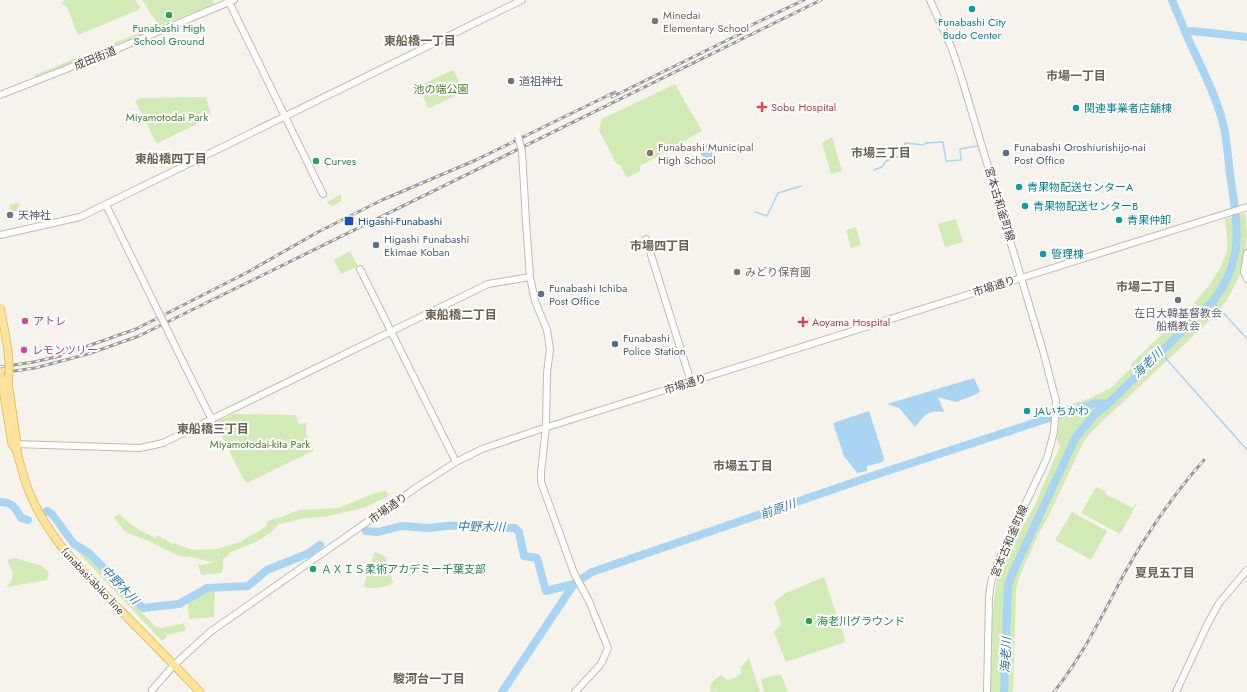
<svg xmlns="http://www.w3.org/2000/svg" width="1247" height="692" viewBox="0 0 1247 692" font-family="Jost,'Noto Sans JP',sans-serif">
	<rect width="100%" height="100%" fill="#f6f3ec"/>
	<path fill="#d2eab5" d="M65,0H135L140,7L138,10L78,35L67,7L61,4Z
		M142,0H212L214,4L159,26Z
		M154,27L155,29L89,56L87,54Z
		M76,58L77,61L35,78V75Z
		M452,70L454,71L463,90V92L430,108L428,107L419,88V86Z
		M675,84L702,131L640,166V171L627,178L620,165L616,163L599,130L602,119Z
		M204,97L206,98L211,115V117L158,143L156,142L135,101L141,98Z
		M832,137L842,171L831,174L822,143Z
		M341,194V201L333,206L330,205L327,202Z
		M17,203L19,204L20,210L11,212L9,205Z
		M1245,213L1247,234L1245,256L1239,277L1227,300L1219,310L1207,323L1091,432L1083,443L1050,513L1038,535L1018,580L1016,591L1013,692H991L992,618L997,577L1004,560L1034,507L1060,446L1057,440L1061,407L1088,399L1111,388L1131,368V364L1168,328L1164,317L1192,309L1197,305L1194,303C1198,299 1204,290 1208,287C1215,277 1222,266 1226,254C1229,243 1226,230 1225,219Z
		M956,219L963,242L945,247L938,224Z
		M856,227L861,245L851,248L846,230Z
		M350,251L357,265L356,267L341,274L334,260Z
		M233,414L296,415L298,424L306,423V434L313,449V451L247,483L245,482L215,423Z
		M1096,487L1106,492L1105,494L1133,508L1136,503L1137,504L1120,534L1081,513Z
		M386,491L389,496L364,508L328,516L300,519L279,524L270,533L258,541L229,553V555L223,559V571L221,573L201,575L198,564L202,565L219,561L211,562L191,557L179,556L153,543L126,532L115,519L114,517L119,514C130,525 142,532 156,538L157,535L173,544L174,543L193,550L217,549L240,542L267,526V521L278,518L299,510L338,508L378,492Z
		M1072,512L1107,531L1091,560L1055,540Z
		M74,548L84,553L156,627L161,628L185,623L184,626L186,627L185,631L166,635L167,637L162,641Z
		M375,552L386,557L393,583C384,587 375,590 365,587L364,585Z
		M15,558L42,566L49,573L47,580L6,587C16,578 13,571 7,560Z
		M824,577L844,636L845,642L786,662L774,632L781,624L774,602L784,594Z
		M208,592H215L214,617L189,619L188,603Z
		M749,658L760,692H718L717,691L711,692L710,688L712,682L721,675L728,680L735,678L741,673V667Z
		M781,674L788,692H764L761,679Z"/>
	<path fill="#a9d4f2" d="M706,143L715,157L706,162L697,148Z
		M974,378L980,391L977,394L956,402L938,397L944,412C927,410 925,415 915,427L899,408L887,404Z
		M869,411L884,458L883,462L867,466V471L857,473L844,456L833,423Z"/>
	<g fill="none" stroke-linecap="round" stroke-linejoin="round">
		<path stroke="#a9d4f2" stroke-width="1.5" d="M874,170L882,167L886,161L902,155L905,143L923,145L926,143L943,142L946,161L961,160L960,149L977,146
			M755,212L767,216L778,193L801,186
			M1213,301L1247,339
			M1161,353L1247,450"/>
		<path stroke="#a9d4f2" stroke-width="8" d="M1186,32L1192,31L1247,37
			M0,502C12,502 16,508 21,518L28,520
			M47,511L52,514L74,544L89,553L143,608L179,604L207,588L248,586L267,570L307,554L320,545
			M366,531L378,532L401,526L429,528L446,526L482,525L498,528H515L519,532L524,556L537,558L546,591L574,584
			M502,692L574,584L592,572L881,473L1080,408L1096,403L1108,404
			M1004,692L1008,585L1013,572L1076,437L1096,413L1108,404L1213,301C1246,259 1237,223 1230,174C1228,157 1227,139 1223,123C1215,93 1200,65 1187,36C1182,24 1177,12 1172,0"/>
		<defs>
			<path id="minor" d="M930,0L952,49L961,76L1043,351L1056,401L1054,432L1047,458L997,564L991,582L989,598L987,692
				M229,2L323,194
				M0,95L112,51L234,0
				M522,151L526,222L530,277L535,301L547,330L550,349L547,373L546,427L541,472V482L574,573L589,601L608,648L601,664L575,692
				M106,205L134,262
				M0,235L80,217L522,0
				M646,239L691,382
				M1247,253L1244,272L1247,279
				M360,269L456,462
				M186,368L212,420
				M14,444L140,448L163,443L488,284L530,277
				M152,690L174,665L210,632L417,487L456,462L482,449L541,429L1247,207
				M1176,692L1207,625L1219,603L1247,570"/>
			<path id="major" d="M0,380L2,383L12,444L16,450
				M8,382L17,444C16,453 20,462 22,470C37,529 81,570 122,612C148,638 174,665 200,692"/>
		</defs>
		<use href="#minor" stroke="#c2bbae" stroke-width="8"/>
		<use href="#major" stroke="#e6c16a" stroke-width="9"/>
		<use href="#minor" stroke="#fff" stroke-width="6"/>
		<use href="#major" stroke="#ffe39c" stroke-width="7"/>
		<defs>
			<path id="rail" d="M741,30L804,0
				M612,97L748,30
				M53,355L85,347L136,329L248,272L318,232L382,200L476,160L615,92
				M0,367L34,362L60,356
				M0,373L35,368L88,354L139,336L821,0
				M1054,692C1082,657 1103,614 1124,574C1147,533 1173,495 1204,460"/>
		</defs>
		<use href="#rail" stroke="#9a9a9a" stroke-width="3"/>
		<use href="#rail" stroke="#fff" stroke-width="1.5" stroke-dasharray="4.5" stroke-linecap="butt"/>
		<defs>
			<path id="minor-bridge" d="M518,136L522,151
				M134,262L186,368"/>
			<path id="major-bridge" d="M0,307C4,329 12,359 8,382
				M0,372L2,383"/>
		</defs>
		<use href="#minor-bridge" stroke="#c2bbae" stroke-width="8" stroke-linecap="butt"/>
		<use href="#major-bridge" stroke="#e6c16a" stroke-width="9" stroke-linecap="butt"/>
		<use href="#minor-bridge" stroke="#fff" stroke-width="6"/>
		<use href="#major-bridge" stroke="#ffe39c" stroke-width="7"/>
	</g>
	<g fill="#0f9aa8" stroke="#fff" stroke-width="1.5">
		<circle cx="972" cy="9" r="4"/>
		<circle cx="1076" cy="108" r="4"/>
		<circle cx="1019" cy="187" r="4"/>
		<circle cx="1025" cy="206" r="4"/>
		<circle cx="1119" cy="220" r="4"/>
		<circle cx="1043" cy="254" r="4"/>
		<circle cx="1027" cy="411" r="4"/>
	</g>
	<g fill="#2e9e5b" stroke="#fff" stroke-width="1.5">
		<circle cx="169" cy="15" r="4"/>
		<circle cx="316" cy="161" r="4"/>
		<circle cx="313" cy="569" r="4"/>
		<circle cx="809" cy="621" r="4"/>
	</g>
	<g fill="#8d6e63" stroke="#fff" stroke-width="1.5">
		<circle cx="655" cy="21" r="4"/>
		<circle cx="650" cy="153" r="4"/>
		<circle cx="737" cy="272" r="4"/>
	</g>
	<g fill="#6b7280" stroke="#fff" stroke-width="1.5">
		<circle cx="511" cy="81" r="4"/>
		<circle cx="10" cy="215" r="4"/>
		<circle cx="1178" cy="300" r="4"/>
	</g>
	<g fill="#e0444e" stroke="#fff" stroke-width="1.5">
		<path d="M760 101h4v4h4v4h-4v4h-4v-4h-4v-4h4z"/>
		<path d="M801 316h4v4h4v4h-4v4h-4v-4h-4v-4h4z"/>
	</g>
	<g fill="#5c6f8a" stroke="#fff" stroke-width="1.5">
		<circle cx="1006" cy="153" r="4"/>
		<circle cx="376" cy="245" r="4"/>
		<circle cx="541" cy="294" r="4"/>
		<circle cx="615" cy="344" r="4"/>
	</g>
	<rect fill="#1a4fb4" stroke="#fff" stroke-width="1.5" x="344" y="216" width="10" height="10" rx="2"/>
	<g fill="#d1479c" stroke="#fff" stroke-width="1.5">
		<circle cx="25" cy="321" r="4"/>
		<circle cx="24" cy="350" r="4"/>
	</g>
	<g text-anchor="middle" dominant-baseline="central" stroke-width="4" stroke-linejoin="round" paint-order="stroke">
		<g font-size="11" fill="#785e54" stroke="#fff" text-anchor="start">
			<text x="663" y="15">Minedai<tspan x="663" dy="13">Elementary School</tspan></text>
			<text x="658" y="147">Funabashi Municipal<tspan x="658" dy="13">High School</tspan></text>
			<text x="745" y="272">みどり保育園</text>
		</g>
		<g font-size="11" fill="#0d838f" stroke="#fff" text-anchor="start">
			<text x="972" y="22" text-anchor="middle">Funabashi City<tspan x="972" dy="13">Budo Center</tspan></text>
			<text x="1084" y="108">関連事業者店舗棟</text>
			<text x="1027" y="187">青果物配送センターA</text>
			<text x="1033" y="206">青果物配送センターB</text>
			<text x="1127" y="220">青果仲卸</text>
			<text x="1051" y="254">管理棟</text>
			<text x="1035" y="411">JAいちかわ</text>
		</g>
		<g font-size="11" fill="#27864d" stroke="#fff" text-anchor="start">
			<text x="169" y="28" text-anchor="middle">Funabashi High<tspan x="169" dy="13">School Ground</tspan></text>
			<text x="324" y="161">Curves</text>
			<text x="321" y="569">ＡＸＩＳ柔術アカデミー千葉支部</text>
			<text x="817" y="621">海老川グラウンド</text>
		</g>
		<g font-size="11" fill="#4b4439" stroke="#fff">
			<text transform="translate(95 58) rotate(-22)">成田街道</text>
			<text transform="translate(1000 204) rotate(73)">宮本古和釜町線</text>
			<text transform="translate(994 286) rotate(-18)">市場通り</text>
			<text transform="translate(685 384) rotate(-17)">市場通り</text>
			<text transform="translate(388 508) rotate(-35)">市場通り</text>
			<text transform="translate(1009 541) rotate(-67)">宮本古和釜町線</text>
			<text transform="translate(93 581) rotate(47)">funabasi-abiko line</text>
		</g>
		<g font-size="11" fill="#5b616d" stroke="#fff" text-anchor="start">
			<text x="519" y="81">道祖神社</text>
			<text x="18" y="215">天神社</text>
			<text x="1178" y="313" text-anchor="middle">在日大韓基督教会<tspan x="1178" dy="13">船橋教会</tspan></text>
		</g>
		<g font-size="11" fill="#4a7f2a" stroke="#fff">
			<text x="441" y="89">池の端公園</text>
			<text x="167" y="117">Miyamotodai Park</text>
			<text x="260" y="444">Miyamotodai-kita Park</text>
		</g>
		<g font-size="11" fill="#be3a42" stroke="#fff" text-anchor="start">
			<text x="771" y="107">Sobu Hospital</text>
			<text x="812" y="322">Aoyama Hospital</text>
		</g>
		<g font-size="11" fill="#4e5e75" stroke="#fff" text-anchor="start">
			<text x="1014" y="147">Funabashi Oroshiurishijo-nai<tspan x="1014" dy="13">Post Office</tspan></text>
			<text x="384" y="239">Higashi Funabashi<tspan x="384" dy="13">Ekimae Koban</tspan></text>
			<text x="549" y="288">Funabashi Ichiba<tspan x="549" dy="13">Post Office</tspan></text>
			<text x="623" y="338">Funabashi<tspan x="623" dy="13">Police Station</tspan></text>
		</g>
		<g font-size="11" fill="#164399" stroke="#fff" text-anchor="start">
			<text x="358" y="221">Higashi-Funabashi</text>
		</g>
		<g font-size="11" fill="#b23c85" stroke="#fff" text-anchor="start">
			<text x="33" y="321">アトレ</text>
			<text x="32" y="350">レモンツリー</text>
		</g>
		<g font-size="12" font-weight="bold" fill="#6e6250" stroke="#fff">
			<text x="420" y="41">東船橋一丁目</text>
			<text x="1076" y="76">市場一丁目</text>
			<text x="881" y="153">市場三丁目</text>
			<text x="171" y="159">東船橋四丁目</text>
			<text x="660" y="246">市場四丁目</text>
			<text x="1146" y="287">市場二丁目</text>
			<text x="461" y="315">東船橋二丁目</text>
			<text x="213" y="429">東船橋三丁目</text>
			<text x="743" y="466">市場五丁目</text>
			<text x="1165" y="573">夏見五丁目</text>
			<text x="429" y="679">駿河台一丁目</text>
		</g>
		<g font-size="12" font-style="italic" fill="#2e7ab2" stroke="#fff">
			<text transform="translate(1148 363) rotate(-44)">海老川</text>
			<text transform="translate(778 509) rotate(-19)">前原川</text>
			<text transform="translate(481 527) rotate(1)">中野木川</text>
			<text transform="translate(120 585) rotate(46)">中野木川</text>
			<text transform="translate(1006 655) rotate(-88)">海老川</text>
		</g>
	</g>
</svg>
